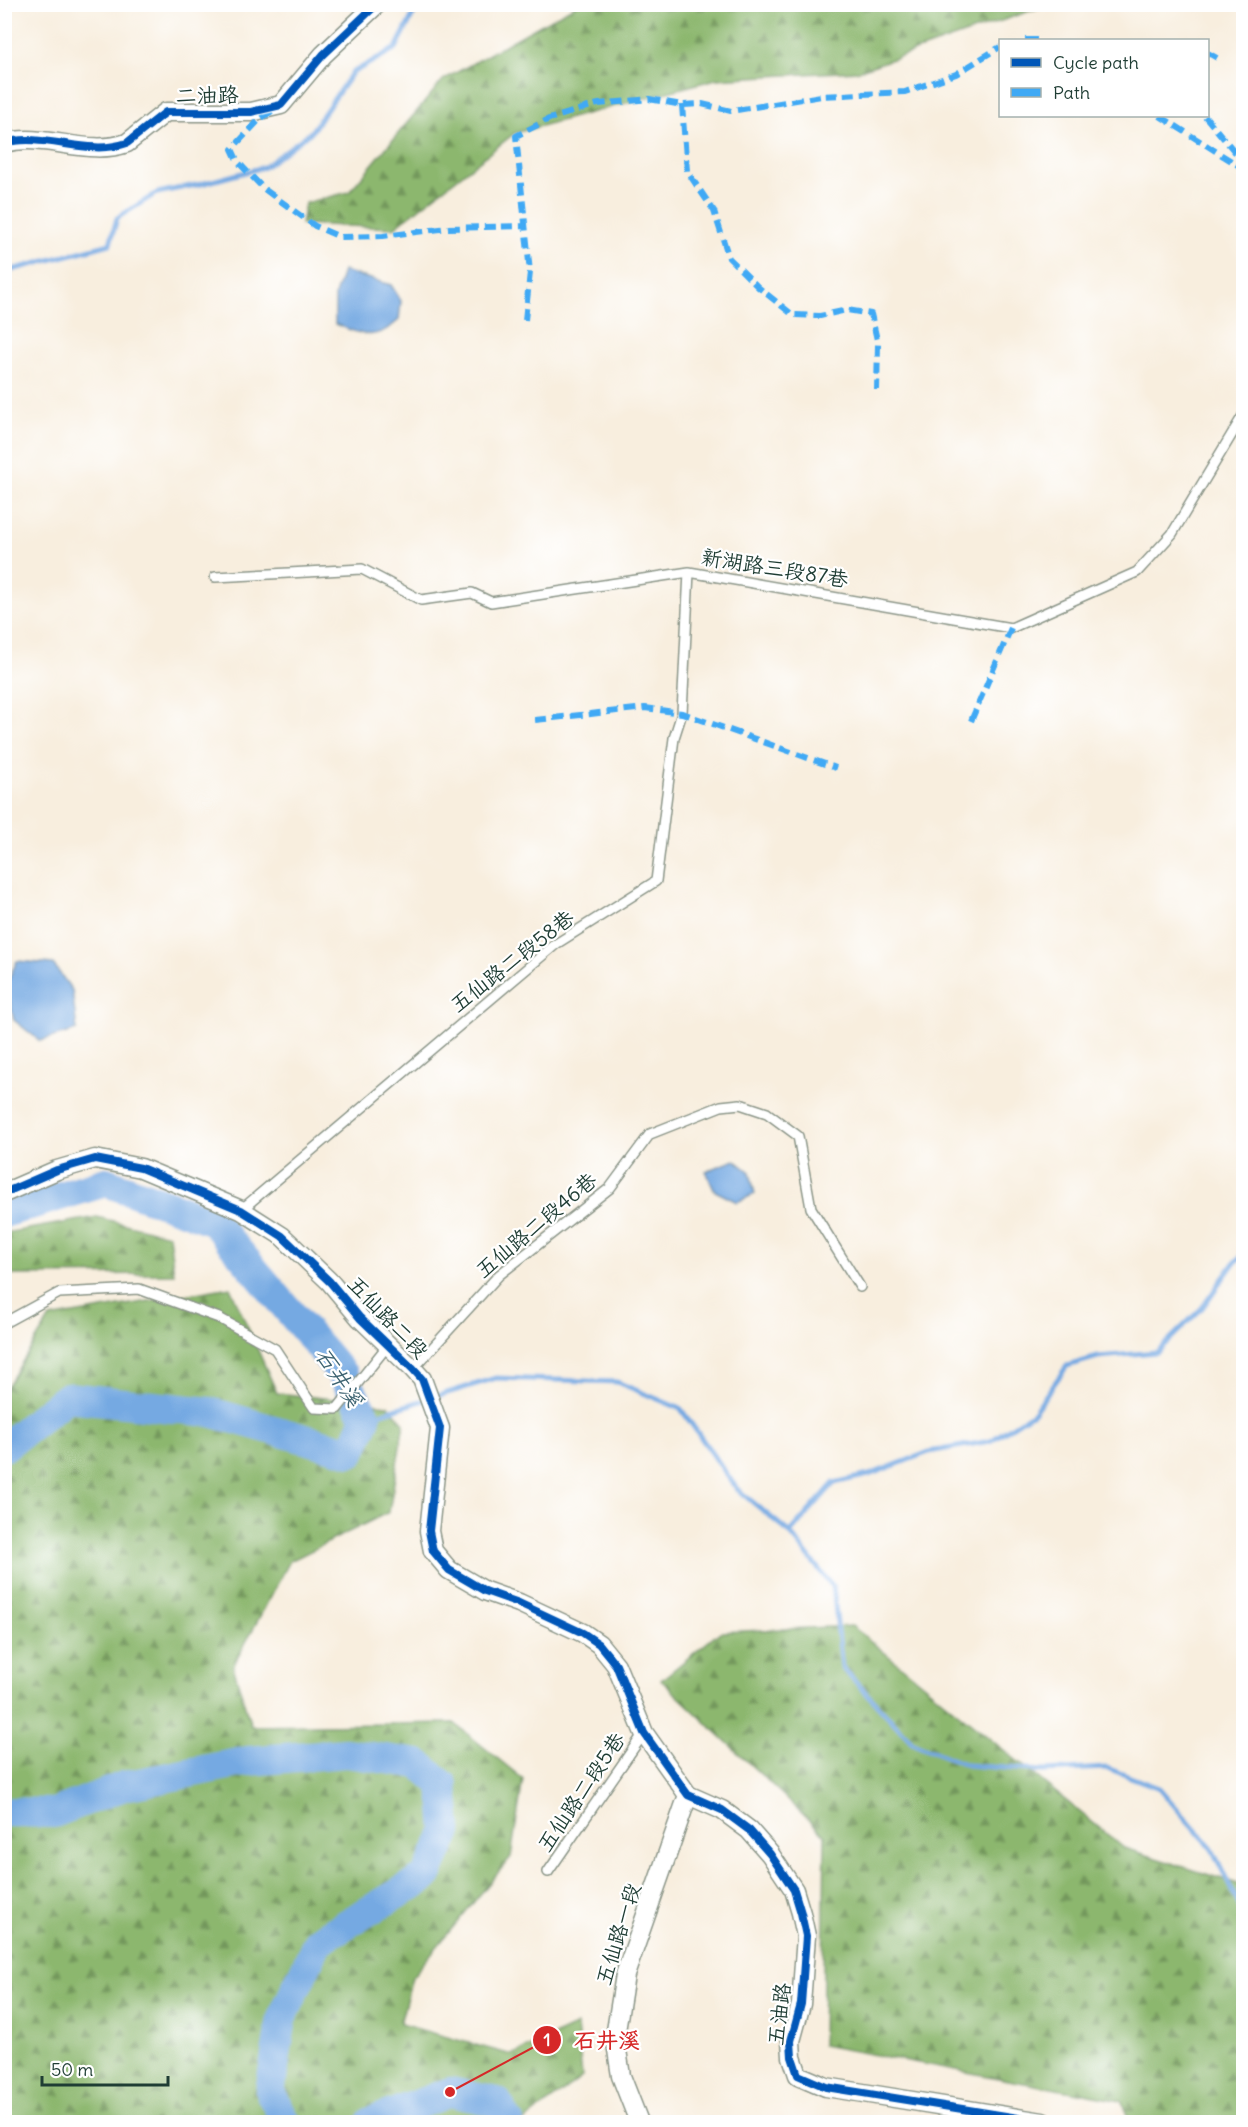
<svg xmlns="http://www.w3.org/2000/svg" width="1248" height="2127" viewBox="0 0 1248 2127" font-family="Delius,'LXGW WenKai TC',sans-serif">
	<defs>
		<pattern id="forest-firs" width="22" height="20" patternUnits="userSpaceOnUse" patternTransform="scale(1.5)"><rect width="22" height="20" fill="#8cb76e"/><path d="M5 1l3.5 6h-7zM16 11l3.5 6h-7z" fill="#72965b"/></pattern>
	</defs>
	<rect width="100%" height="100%" fill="#fff"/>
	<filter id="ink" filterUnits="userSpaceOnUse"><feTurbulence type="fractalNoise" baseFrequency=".0167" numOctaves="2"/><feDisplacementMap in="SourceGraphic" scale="12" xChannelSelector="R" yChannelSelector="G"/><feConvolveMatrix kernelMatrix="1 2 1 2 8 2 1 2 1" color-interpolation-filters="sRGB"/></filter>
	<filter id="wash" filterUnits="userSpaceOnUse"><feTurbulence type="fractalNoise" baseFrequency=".008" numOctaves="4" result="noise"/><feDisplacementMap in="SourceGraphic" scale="24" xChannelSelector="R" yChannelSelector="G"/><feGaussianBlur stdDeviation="1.35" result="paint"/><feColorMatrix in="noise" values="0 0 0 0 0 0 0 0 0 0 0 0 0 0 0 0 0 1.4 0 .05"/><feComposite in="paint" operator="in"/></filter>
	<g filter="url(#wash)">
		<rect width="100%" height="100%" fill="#f8eede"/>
		<path fill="url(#forest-firs)" stroke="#567a51" stroke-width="1.5" d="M576,5V4L1047,5L858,71L716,79L515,133L394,228L301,224L305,203L349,192L443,80Z
			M97,1217L169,1235L174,1274L13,1275L5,1276V1233Z
			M230,1287L277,1393L388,1405L404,1423L389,1512L290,1561L233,1666L251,1726L454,1723L523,1779L511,1857L412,1977L400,2024L512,2055L577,2025L582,2077L523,2122H5L4,1391L50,1318Z
			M852,1626L1124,1848L1238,1884L1244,1893L1243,2122H1130L1121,2101L822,2045L825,1835L661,1680L720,1632Z"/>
		<path fill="#75a9e2" stroke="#4a738b" stroke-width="1.5" d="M343,271L391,285L401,301L399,320C375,342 363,335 335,324V295Z
			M17,961L53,964L72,990L77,1030L40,1041L14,1020L6,985Z
			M735,1160L750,1172L755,1194L737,1202L715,1191L706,1171Z"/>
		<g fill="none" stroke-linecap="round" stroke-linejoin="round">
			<path stroke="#75a9e2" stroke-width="5" d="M4,272L110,244L117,218L157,193L201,184L264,167L311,132L352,73L396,48L415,11L423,4
				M366,1418L496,1378L617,1382L681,1409L737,1489L790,1533L833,1587L842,1667L913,1743L967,1765L1043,1771L1107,1768L1159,1788L1212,1849L1244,1915
				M790,1533L834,1483L869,1475L929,1452L990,1441L1033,1413L1067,1366L1098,1357L1157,1352L1202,1308L1234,1263L1244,1255"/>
			<path stroke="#75a9e2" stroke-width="30" d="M4,1213L106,1182L213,1221L344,1376L366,1418L351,1452L210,1412L67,1397L4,1447
				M4,1812L54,1813L124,1786L248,1761L346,1753L419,1764L443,1785L447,1831L426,1877L318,1941L282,2018L270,2092L286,2122
				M371,2122L450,2092L497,2102L509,2122"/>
		</g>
	</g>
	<g filter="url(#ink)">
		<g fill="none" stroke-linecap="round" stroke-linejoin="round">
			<defs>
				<path id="lane" d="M215,577L362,569L421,600L472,593L491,602L689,572L1011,628L1137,572L1172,534L1244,414
					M241,1210L556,944L656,881L674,738L682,713L689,572
					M4,1323L59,1293L139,1289L219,1318L275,1349L314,1408L337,1409L388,1345
					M413,1369L499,1275L610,1188L650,1134L721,1106L740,1104L767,1113L798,1136L811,1208L860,1287
					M548,1872L644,1733"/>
				<path id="street" d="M4,143C45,132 87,157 127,143L166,112H251L281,105L323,55L377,4
					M4,1193L57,1170L95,1159L141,1168L241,1210L282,1236L330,1282L360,1318L413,1369L422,1379L440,1428L429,1531L433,1551L449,1570L485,1591L519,1603L583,1633L599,1644L616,1665L644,1733L688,1795L722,1810L749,1830L770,1854L794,1890L801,1913L806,1936L801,2004L791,2041L792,2057L798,2075L826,2087L1043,2122
					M639,2122L621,2076L615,2037L625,1975L688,1795"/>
			</defs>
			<use href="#lane" stroke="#8c9689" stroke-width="12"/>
			<use href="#street" stroke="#8c9689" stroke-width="21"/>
			<use href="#lane" stroke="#fff" stroke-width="9"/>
			<use href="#street" stroke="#fff" stroke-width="18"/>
			<path stroke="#3fa9f5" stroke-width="6" stroke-dasharray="12 6" stroke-linecap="butt" d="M1025,40H1038
				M1208,53L1217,58
				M682,105L687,171L714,211L729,258L758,287L793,315L820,316L847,310L871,314L878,344L877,390
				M272,111L260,119L232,149L238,162L264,189L315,226L340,237L383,236L448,228L526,226
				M1160,116L1244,169
				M1205,116L1244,163
				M525,320L530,272L516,136L549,119L598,104L649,99L682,105L702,104L731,111L821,96L905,92L956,74L1000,47
				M535,720L645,708L682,713L836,768
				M971,721L1011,628"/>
			<defs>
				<path id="cycleway" d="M4,143C45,132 87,157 127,143L166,112H251L281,105L323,55L377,4
					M4,1193L57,1170L95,1159L141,1168L241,1210L282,1236L330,1282L360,1318L413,1369L422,1379L440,1428L429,1531L433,1551L449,1570L485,1591L519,1603L583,1633L599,1644L616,1665L644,1733L688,1795L722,1810L749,1830L770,1854L794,1890L801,1913L806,1936L801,2004L791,2041L792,2057L798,2075L826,2087L1043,2122"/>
			</defs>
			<use href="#cycleway" stroke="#fff" stroke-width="11"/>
			<use href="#cycleway" stroke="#0057b8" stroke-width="8"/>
		</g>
	</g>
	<g text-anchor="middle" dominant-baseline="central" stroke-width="4.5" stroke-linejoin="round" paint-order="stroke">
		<g font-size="21" fill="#1f3d34" stroke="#fff">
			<text transform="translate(207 95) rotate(-1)">二油路</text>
			<text transform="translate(775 568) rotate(9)">新湖路三段87巷</text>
			<text transform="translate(512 961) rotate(-38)">五仙路二段58巷</text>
			<text transform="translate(536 1225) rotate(-40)">五仙路二段46巷</text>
			<text transform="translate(388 1317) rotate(46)">五仙路二段</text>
			<text transform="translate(581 1792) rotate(-56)">五仙路二段5巷</text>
			<text transform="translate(618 1934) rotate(-73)">五仙路一段</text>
			<text transform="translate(779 2014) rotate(-83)">五油路</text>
		</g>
		<g font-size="22" font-style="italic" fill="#3d6371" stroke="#fff">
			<text transform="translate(339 1377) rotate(56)">石井溪</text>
		</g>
	</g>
	<path fill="none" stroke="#d62828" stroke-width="2" d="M450 2092L547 2040"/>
	<g fill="#d62828" stroke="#fff" stroke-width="2">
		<circle cx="450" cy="2092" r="6"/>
		<circle cx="547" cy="2040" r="15"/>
	</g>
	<g font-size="18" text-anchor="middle" font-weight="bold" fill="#fff">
		<text x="547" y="2046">1</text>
	</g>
	<g font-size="22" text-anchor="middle" font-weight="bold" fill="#d62828" stroke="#fff" stroke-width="4.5" stroke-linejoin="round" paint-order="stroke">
		<text x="607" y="2048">石井溪</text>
	</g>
	<rect width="1248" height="2127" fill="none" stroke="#fff" stroke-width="24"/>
	<rect x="999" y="39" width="210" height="78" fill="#ffffff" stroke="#a5b1ae" stroke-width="1.5"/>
	<rect x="1011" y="58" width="30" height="9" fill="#0057b8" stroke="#a5b1ae" stroke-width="1.5"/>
	<text x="1053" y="69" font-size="18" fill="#1f3d34">Cycle path</text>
	<rect x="1011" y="88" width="30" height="9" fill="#3fa9f5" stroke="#a5b1ae" stroke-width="1.5"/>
	<text x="1053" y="99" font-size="18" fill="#1f3d34">Path</text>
	<path d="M42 2076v9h126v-9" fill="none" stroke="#1f3d34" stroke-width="3"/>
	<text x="51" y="2076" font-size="18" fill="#1f3d34" stroke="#ffffff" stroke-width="4.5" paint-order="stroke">50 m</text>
</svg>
